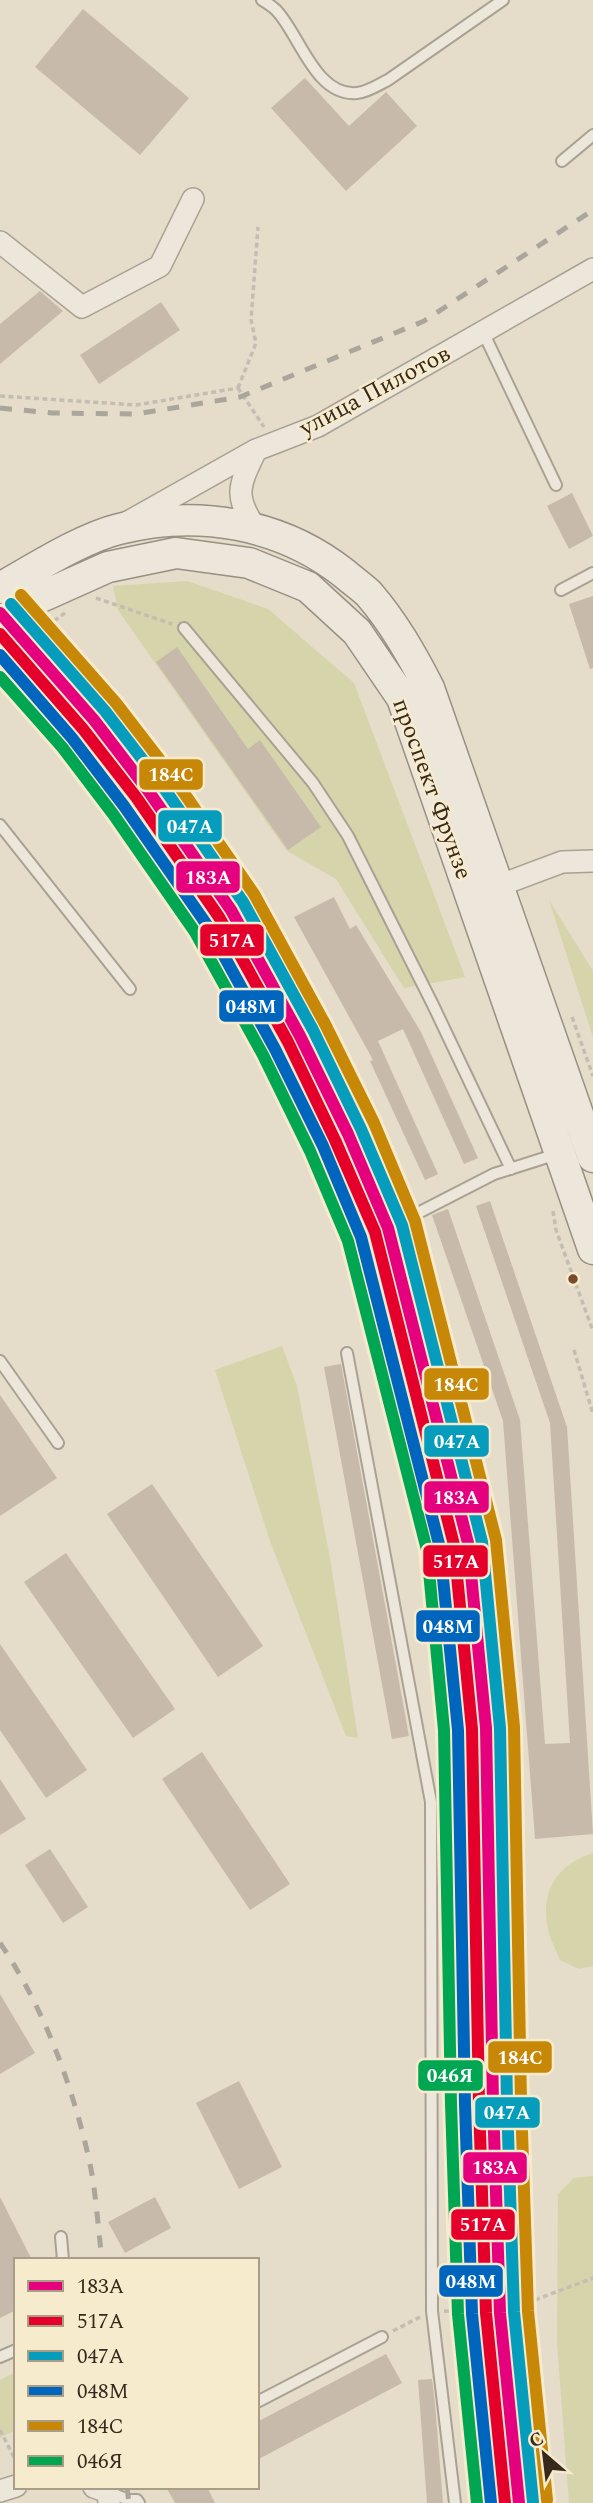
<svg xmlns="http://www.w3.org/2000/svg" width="593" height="2503" viewBox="0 0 593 2503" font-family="Spectral,serif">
	<rect width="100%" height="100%" fill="#e5dcc9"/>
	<path fill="#d5d4aa" d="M187,581L268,609L354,683L465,977L404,988L336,879L287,851L118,610L113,586Z
		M549,900L593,971V1037Z
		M282,1346L297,1386L330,1558L358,1738L346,1736L270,1541L215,1370Z
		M593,1853V1966L579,1969L560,1960C556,1950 550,1939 548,1929C540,1891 557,1865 593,1853Z
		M593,2176V2503H569L557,2342L558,2194L574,2178Z
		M16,2372V2430L0,2438V2380Z"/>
	<path fill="#c8baaa" d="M83,9L189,98L140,155L35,67Z
		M305,78L349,126L386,92L417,126L346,191L271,108Z
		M40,291L63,311L0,364V324Z
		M161,302L180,330L99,384L80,355Z
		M572,493L593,536L569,549L547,506Z
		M593,596V668L590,669L569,604Z
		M177,647L248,749L260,740L321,827L288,850L156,662Z
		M334,897L350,929L356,925L421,1032L478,1158L464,1164L403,1029L378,1041L438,1174L425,1180L370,1061L373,1060L294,917Z
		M490,1201L567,1427L593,1834L535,1839L503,1421L432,1215L448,1209L520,1420L545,1744L570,1743L550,1423L476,1206Z
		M341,1364L409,1736L392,1739L324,1367Z
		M0,1395L57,1478L0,1516Z
		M152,1484L263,1646L218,1677L107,1514Z
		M66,1553L175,1709L133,1738L24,1582Z
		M0,1644L87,1770L46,1798L0,1730Z
		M202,1752L290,1884L250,1910L162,1779Z
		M0,1779L26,1819L0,1835Z
		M50,1849L88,1907L63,1923L25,1865Z
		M0,1994L35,2053L0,2074Z
		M239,2081L282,2167L239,2189L196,2103Z
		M0,2197L32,2260H16V2310L0,2318Z
		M155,2197L171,2228L125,2253L108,2222Z
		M386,2354L402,2383L257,2460V2422Z
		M432,2379L435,2404L443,2503H427L418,2380Z
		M166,2487H207L215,2503H175Z"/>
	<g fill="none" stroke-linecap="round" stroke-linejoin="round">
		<defs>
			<path id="lane" d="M262,0C267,3 272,6 276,10C299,33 315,97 357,93C368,92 378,85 388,80L503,0
				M562,161L593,135
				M483,332L556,485
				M561,590L593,573
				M184,628L313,783L348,836L433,1005L511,1169
				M0,825L130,989
				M416,1214L494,1174L557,1154
				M347,1353L431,1802L432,2311L455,2503
				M0,1361L58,1443
				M61,2237L63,2260
				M0,2357L16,2350
				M257,2402L382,2337
				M108,2492L129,2500H137L139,2503"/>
			<path id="street" d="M0,242L82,307L160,266L193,199
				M256,450C239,486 233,495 256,529
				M128,522L256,450L318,426L593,269
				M498,886L562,862L593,861
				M94,2487L108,2492L109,2503
				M0,2491L16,2486"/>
			<path id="secondary" d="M0,588C34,569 82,538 119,529C197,509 281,523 345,574C353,581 362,587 369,594C394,623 412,655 429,688L593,1157
				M0,623L32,601L108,567L176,553L249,563L308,587L357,632L402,698L593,1249"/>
		</defs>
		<use href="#lane" stroke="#a9a193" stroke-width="14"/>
		<use href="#street" stroke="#a9a193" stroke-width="24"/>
		<use href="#secondary" stroke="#999083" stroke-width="33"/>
		<path stroke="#c4bdb3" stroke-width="3.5" stroke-dasharray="5 3.5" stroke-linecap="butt" d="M238,388L256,343L251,320L258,227
			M238,388L264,427
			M0,396L136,405L238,388
			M96,598L172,624
			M0,662L66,612
			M572,1017L593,1076
			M553,1211L556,1230L593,1331
			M574,1350L593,1414
			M444,2311L500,2313L593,2278
			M393,2331L420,2317
			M0,2430L16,2461"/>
		<use href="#lane" stroke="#ece6db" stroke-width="10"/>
		<use href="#street" stroke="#ece6db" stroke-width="21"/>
		<use href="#secondary" stroke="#ece6db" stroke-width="30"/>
		<path stroke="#aaa69c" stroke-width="5" stroke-dasharray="12 12" stroke-linecap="butt" d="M0,408L52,413L136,414L240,397L424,321L593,210
			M0,1943C43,2006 72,2084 89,2159C96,2192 98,2227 102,2260
			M127,2487L129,2503"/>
		<defs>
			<path id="rail-1" d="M0,613L94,720L147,789L231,910L300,1036L348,1134L388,1228L468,1543L486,1728L493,2103L500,2313L519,2503"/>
			<path id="rail-2" d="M0,634L83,729L136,797L219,917L288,1042L335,1140L375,1232L454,1545L472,1729L479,2103L486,2313L505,2503"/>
			<path id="rail-3" d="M11,604L105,711L159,781L243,902L313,1030L361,1129L402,1225L482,1542L500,1728L507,2103L514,2312L533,2502"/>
			<path id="rail-4" d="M0,655L72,738L124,806L207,925L275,1049L323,1146L361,1237L440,1548L458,1730L465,2104L472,2314L491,2503"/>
			<path id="rail-5" d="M21,595L116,703L170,773L254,894L325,1024L374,1123L415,1221L496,1540L514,1727L521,2102L528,2311L547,2500"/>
			<path id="rail-6" d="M0,677L62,747L113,814L195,932L263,1055L310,1151L348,1241L427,1550L444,1730L451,2104L458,2314L477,2503"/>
		</defs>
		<use href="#rail-1" stroke="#f7ebce" stroke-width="18"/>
		<use href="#rail-2" stroke="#f7ebce" stroke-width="18"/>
		<use href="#rail-3" stroke="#f7ebce" stroke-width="18"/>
		<use href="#rail-4" stroke="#f7ebce" stroke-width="18"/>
		<use href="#rail-5" stroke="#f7ebce" stroke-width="18"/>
		<use href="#rail-6" stroke="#f7ebce" stroke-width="18"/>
		<use href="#rail-1" stroke="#e5007d" stroke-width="12"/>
		<use href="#rail-2" stroke="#e4002b" stroke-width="12"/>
		<use href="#rail-3" stroke="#069cbc" stroke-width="12"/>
		<use href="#rail-4" stroke="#0065bd" stroke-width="12"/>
		<use href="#rail-5" stroke="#c78707" stroke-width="12"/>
		<use href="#rail-6" stroke="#00a651" stroke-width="12"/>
	</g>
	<circle fill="#7a4b2a" stroke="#f7ebce" stroke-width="2.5" cx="573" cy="1279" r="6"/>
	<g text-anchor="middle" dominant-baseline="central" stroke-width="5" stroke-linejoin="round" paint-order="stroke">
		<g font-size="24" fill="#37291b" stroke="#f7ebce">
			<text transform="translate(375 391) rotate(-28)">улица Пилотов</text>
			<text transform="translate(432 789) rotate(70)">проспект Фрунзе</text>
		</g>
	</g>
	<g stroke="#f7ebce" stroke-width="2.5">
		<rect x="138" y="758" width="66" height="33" rx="7" fill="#c78707"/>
		<rect x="157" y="809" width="66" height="34" rx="7" fill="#069cbc"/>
		<rect x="175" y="860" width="66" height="34" rx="7" fill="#e5007d"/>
		<rect x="199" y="923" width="66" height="34" rx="7" fill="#e4002b"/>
		<rect x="218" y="989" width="67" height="34" rx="7" fill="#0065bd"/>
		<rect x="423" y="1367" width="67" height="34" rx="7" fill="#c78707"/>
		<rect x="423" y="1424" width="67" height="34" rx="7" fill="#069cbc"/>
		<rect x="423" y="1480" width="67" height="34" rx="7" fill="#e5007d"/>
		<rect x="422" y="1544" width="67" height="34" rx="7" fill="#e4002b"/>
		<rect x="415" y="1609" width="66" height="34" rx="7" fill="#0065bd"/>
		<rect x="487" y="2040" width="66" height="34" rx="7" fill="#c78707"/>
		<rect x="417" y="2059" width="67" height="33" rx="7" fill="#00a651"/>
		<rect x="474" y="2096" width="67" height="33" rx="7" fill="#069cbc"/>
		<rect x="462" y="2151" width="66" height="33" rx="7" fill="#e5007d"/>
		<rect x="450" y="2208" width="66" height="33" rx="7" fill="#e4002b"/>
		<rect x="438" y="2264" width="66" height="34" rx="7" fill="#0065bd"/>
	</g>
	<g font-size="19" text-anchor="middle" font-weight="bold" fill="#fff">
		<text x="171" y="781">184С</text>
		<text x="190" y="833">047А</text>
		<text x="208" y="884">183А</text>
		<text x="232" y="947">517А</text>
		<text x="251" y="1013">048М</text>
		<text x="456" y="1391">184С</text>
		<text x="457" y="1448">047А</text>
		<text x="456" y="1504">183А</text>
		<text x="456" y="1568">517А</text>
		<text x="448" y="1633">048М</text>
		<text x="520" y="2064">184С</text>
		<text x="450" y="2082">046Я</text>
		<text x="507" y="2119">047А</text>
		<text x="495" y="2174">183А</text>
		<text x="483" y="2231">517А</text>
		<text x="471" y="2288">048М</text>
	</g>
	<rect x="14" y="2258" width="245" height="231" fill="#f7ebce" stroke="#aa9d86" stroke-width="2"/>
	<rect x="28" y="2281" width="35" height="10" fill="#e5007d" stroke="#aa9d86" stroke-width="2"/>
	<text x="77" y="2293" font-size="21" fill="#37291b">183А</text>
	<rect x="28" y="2316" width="35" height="10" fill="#e4002b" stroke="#aa9d86" stroke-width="2"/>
	<text x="77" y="2328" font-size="21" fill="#37291b">517А</text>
	<rect x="28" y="2351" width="35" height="10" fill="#069cbc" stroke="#aa9d86" stroke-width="2"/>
	<text x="77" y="2363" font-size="21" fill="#37291b">047А</text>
	<rect x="28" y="2386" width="35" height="10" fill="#0065bd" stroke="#aa9d86" stroke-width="2"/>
	<text x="77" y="2398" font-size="21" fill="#37291b">048М</text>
	<rect x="28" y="2421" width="35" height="10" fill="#c78707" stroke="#aa9d86" stroke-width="2"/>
	<text x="77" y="2433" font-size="21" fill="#37291b">184С</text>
	<rect x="28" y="2456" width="35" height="10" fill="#00a651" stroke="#aa9d86" stroke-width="2"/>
	<text x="77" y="2468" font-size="21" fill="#37291b">046Я</text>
	<g transform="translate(544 2454) rotate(332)" stroke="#f7ebce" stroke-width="5" paint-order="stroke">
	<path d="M0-5L12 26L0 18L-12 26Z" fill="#37291b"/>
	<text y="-10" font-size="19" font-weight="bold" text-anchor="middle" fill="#37291b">С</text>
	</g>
</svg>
